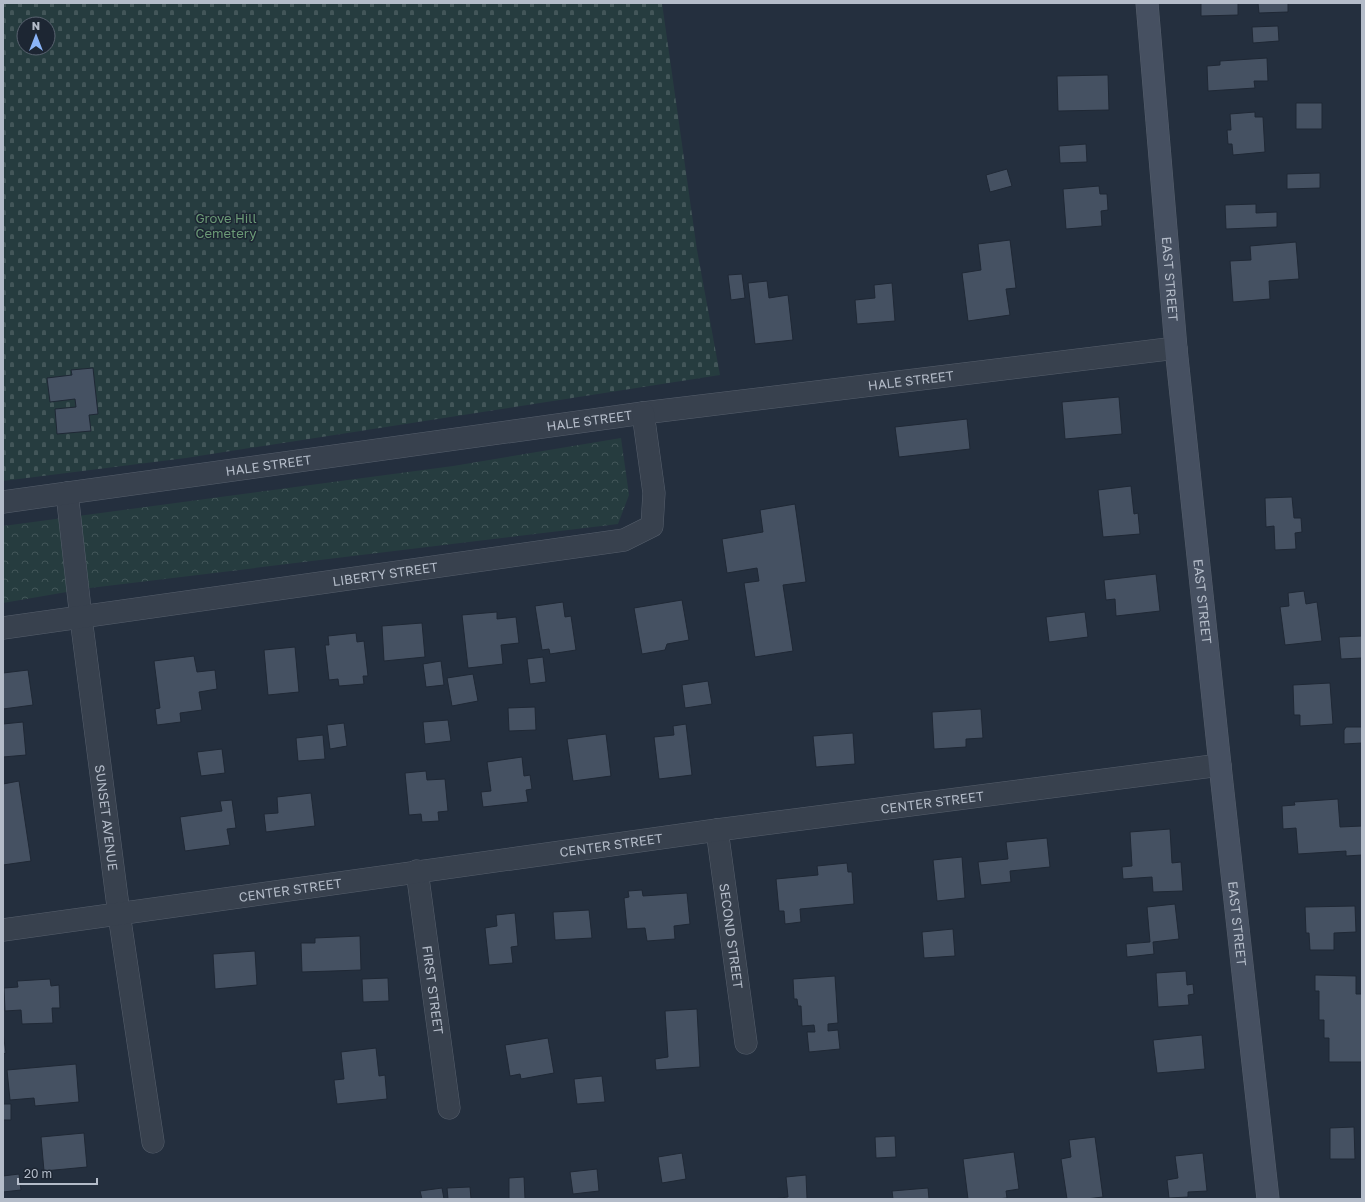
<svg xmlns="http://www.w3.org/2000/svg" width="1365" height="1202" viewBox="0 0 1365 1202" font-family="'Golos Text',sans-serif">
	<defs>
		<pattern id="cemetery-stones" width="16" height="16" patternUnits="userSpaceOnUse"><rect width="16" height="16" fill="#263c3f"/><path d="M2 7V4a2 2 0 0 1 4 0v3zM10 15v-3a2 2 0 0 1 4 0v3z" fill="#435659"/></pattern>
		<pattern id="park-crowns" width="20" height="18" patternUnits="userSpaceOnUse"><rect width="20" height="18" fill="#263c3f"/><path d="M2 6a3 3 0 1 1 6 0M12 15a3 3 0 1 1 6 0" fill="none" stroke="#435659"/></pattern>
	</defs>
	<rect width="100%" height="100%" fill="#242f3e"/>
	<path fill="url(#cemetery-stones)" fill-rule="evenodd" d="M3,3H662L697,250L720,375L186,458L3,481ZM24,24H48V48H24Z"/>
	<path fill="url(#park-crowns)" d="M621,438L629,495L618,524L90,588L3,603V526L453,466Z"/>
	<path fill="#455162" stroke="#1f2835" d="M1201,3H1238V15L1201,16Z
		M1258,3H1288V12L1259,13Z
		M1278,26L1279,41L1253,43L1252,27Z
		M1267,58L1268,81H1254L1255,88L1208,91L1207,66L1220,65V61Z
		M1108,75L1109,110L1058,111L1057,76Z
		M1296,103H1322V129H1296Z
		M1255,112V117H1263L1265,152L1233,155L1232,144H1228L1227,130H1231L1230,114Z
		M1086,144L1087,162L1060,163L1059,146Z
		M1007,169L1012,186L990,192L986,175Z
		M1320,173V188L1287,189V174Z
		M1099,186L1100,194H1107L1108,210L1101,211L1102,226L1066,229L1063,189Z
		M1256,204V213L1277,212V227L1226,229L1225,205Z
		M1010,240L1016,288L1006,289L1010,315L968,321L962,273L981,270L978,244Z
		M1296,242L1299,279L1269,281L1270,299L1233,302L1230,261L1251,260L1250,246Z
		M742,274L745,298L731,300L728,275Z
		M767,281L769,298L788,295L793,340L755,344L748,283Z
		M892,283L895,321L857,324L855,300L875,298L874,285Z
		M93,368L98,414L89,415L91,431L57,434L55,409L76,407L75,399L50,402L47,378L72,375L71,370Z
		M1119,397L1122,434L1065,439L1062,402Z
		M967,419L970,449L899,457L895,427Z
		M1131,486L1134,514L1138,513L1140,534L1103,537L1098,490Z
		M1292,497L1294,518H1301L1302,532L1295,533L1296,549L1275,550L1274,526L1266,527L1265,498Z
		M795,504L806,582L783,585L793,651L755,657L744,583L759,581L757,568L727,573L722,539L763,532L760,510Z
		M1156,574L1160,611L1116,616L1115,599L1106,600L1104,580Z
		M1304,591L1306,604L1317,602L1322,641L1285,645L1280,607L1289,606L1288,593Z
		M682,600L689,640L667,644L665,650L642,654L634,608Z
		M563,602L565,617L571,616L576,650L550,654L549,649L542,650L535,606Z
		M497,612V619L516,617L519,643L501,645L503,664L468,668L462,615Z
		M1085,612L1088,637L1049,642L1046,617Z
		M422,623L425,657L384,661L382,626Z
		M356,633L357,642L364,641L368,676H363L364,684L339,686L338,679L329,680L325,645H329L328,636Z
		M1362,636V658L1341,659L1339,637Z
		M295,647L299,692L268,695L264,650Z
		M194,656L197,672L215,670L217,689L199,692L202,710L180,713L181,722L157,725L155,709L160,708L154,661Z
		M543,657L546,682L530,684L527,659Z
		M441,661L444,685L426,687L423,664Z
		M28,670L33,705L3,709V673Z
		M473,674L478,701L452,706L447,678Z
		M708,681L712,704L685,708L682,685Z
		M1330,683L1333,724L1300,726V715H1294L1293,685Z
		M535,707L536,730L509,731L508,708Z
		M981,709L983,738L966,739V747L934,749L932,712Z
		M448,720L451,741L425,744L423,722Z
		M23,722L26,755L3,757V724Z
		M344,723L347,746L330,749L327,725Z
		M686,724L692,775L659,779L654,737L674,735L673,726Z
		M1346,727H1362V743L1344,744V730Z
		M853,733L855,764L816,767L813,736Z
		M606,734L611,776L573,781L567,739Z
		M323,735L325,759L298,761L296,738Z
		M222,749L225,773L201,776L197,752Z
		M522,757L524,776L530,775L532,789L526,790L528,802L483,807L481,792L491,791L487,762Z
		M426,771L427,780L445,779L448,811L438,812L439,821L422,822L421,814L409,815L405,773Z
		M19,781L31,861L3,865V784Z
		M311,793L315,826L266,832L264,814L278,813L277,797Z
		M1338,799L1340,827L1362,826V855L1346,856V851L1298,854L1296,828L1283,829L1282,806L1295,805L1294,802Z
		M232,800L236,828L227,829L230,845L185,851L180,817L222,811L220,801Z
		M1170,829L1172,863L1181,862L1183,891L1153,892L1152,877L1123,879L1122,867L1132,866L1130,832Z
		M1047,838L1050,867L1010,871L1011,882L981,885L978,862L1008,859L1006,842Z
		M962,857L965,898L937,901L933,860Z
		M847,863L848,872H852L854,904L800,909L801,922L785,924L784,911H779L776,879L818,875L817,866Z
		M642,890L643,896L687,893L690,924L674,926L675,939L647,941L645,928L627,929L624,898L629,897L628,891Z
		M1175,904L1179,939L1153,942L1154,954L1127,957L1126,944L1150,942L1147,907Z
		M1355,906L1356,932L1334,933V950H1310L1309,933H1306L1305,907Z
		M589,910L592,938L555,940L553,912Z
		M515,913L518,946L511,947L513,963L489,965L485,928L497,926L496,915Z
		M953,929L955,956L924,958L922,932Z
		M360,936L361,970L302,972L301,943H315V938Z
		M255,951L257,985L215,989L213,954Z
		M1186,971L1187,985L1193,984L1194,994L1188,995L1189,1005L1158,1007L1156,973Z
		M1315,975L1356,976V994H1362V1062H1329V1038H1324V1020H1319V991H1315Z
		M835,976L838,1023L828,1024V1031L838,1030L840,1049L809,1052L807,1032H815L814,1025L802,1026L801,1006H798L797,999H794L793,979Z
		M388,978L389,1001L363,1002L362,979Z
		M50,979L51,986L59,985L60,1008H52L53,1023L22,1024L21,1010L5,1011L4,988L18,987L17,981Z
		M697,1009L700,1067L656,1070L655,1059L668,1057L665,1011Z
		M3,1033L6,1053L3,1054Z
		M1202,1035L1205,1069L1157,1073L1153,1040Z
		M548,1038L554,1073L521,1079L520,1074L510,1076L505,1045Z
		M376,1048L379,1076L385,1075L387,1099L337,1104L334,1080L344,1079L341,1052Z
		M76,1064L79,1102L35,1106L34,1098L10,1100L7,1070Z
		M602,1076L605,1102L577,1104L574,1079Z
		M3,1104H11V1120H3Z
		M1354,1127L1355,1159H1330V1128Z
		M84,1133L87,1167L44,1171L41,1137Z
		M895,1136L896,1157L876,1158L875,1137Z
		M1095,1137L1103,1197L1086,1199H1067L1061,1159L1071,1157L1069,1140Z
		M1014,1152L1019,1189L1006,1191L1007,1198L997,1199H968L963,1159Z
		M682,1153L686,1179L662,1183L658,1157Z
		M1203,1153L1207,1191L1188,1192V1197L1169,1198L1167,1180L1178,1178L1175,1156Z
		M597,1169L599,1191L573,1194L570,1172Z
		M19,1174L21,1190L3,1192V1176Z
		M806,1175L807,1199H773L788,1197L786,1177Z
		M524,1177L525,1199H509V1178Z
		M470,1187L471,1199H448L447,1188Z
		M442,1188L444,1199H422L420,1191Z
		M928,1188L929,1199H893L892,1191Z"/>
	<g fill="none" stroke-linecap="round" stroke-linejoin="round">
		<defs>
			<g id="street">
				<path id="s1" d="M67,493L81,618L119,914L153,1142"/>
				<path id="s2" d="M3,502L643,413L1176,348"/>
				<path id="s3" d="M3,628L624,540L652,526L654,493L643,413"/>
				<path id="s4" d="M717,830L746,1043"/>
				<path id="s5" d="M417,871L449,1108"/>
				<path id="s6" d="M3,930L717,830L1220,765"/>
			</g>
			<g id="secondary">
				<path id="s7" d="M1147,3L1176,348L1220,765L1268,1199"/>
			</g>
		</defs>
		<use href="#street" stroke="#565f6c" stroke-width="23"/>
		<use href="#secondary" stroke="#565f6c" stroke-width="23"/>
		<use href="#street" stroke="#38414e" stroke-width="22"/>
		<use href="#secondary" stroke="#465061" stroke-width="22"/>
	</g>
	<g text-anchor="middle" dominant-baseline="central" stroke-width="3" stroke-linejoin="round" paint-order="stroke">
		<g font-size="13" fill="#6b9a76" stroke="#1d2633">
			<text x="226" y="218">Grove Hill<tspan x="226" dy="15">Cemetery</tspan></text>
		</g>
		<g font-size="13" fill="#b4bcc9" stroke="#1d2633">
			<text stroke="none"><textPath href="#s7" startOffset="277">EAST STREET</textPath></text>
			<text stroke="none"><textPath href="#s2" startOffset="916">HALE STREET</textPath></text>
			<text stroke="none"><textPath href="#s2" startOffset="592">HALE STREET</textPath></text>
			<text stroke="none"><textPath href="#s2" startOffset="268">HALE STREET</textPath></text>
			<text stroke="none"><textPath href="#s3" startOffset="386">LIBERTY STREET</textPath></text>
			<text stroke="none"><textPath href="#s7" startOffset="601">EAST STREET</textPath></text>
			<text stroke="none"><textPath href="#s6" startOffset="938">CENTER STREET</textPath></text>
			<text stroke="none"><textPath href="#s1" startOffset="327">SUNSET AVENUE</textPath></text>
			<text stroke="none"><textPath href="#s6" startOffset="614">CENTER STREET</textPath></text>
			<text stroke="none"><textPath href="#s6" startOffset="290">CENTER STREET</textPath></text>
			<text stroke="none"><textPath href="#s7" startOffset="925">EAST STREET</textPath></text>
			<text stroke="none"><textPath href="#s4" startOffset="107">SECOND STREET</textPath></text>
			<text stroke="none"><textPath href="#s5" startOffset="120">FIRST STREET</textPath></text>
		</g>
	</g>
	<rect width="1365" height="1202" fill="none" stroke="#b4bcc9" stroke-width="8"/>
	<g transform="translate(36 36)"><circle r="19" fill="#1d2633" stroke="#59626f"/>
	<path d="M0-3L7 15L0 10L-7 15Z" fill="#8ab4f8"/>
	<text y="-6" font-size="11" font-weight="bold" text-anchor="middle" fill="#b4bcc9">N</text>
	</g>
	<path d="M18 1178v6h79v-6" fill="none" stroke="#b4bcc9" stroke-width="2"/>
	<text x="24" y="1178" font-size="12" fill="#b4bcc9" stroke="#1d2633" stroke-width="3" paint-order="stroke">20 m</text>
</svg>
